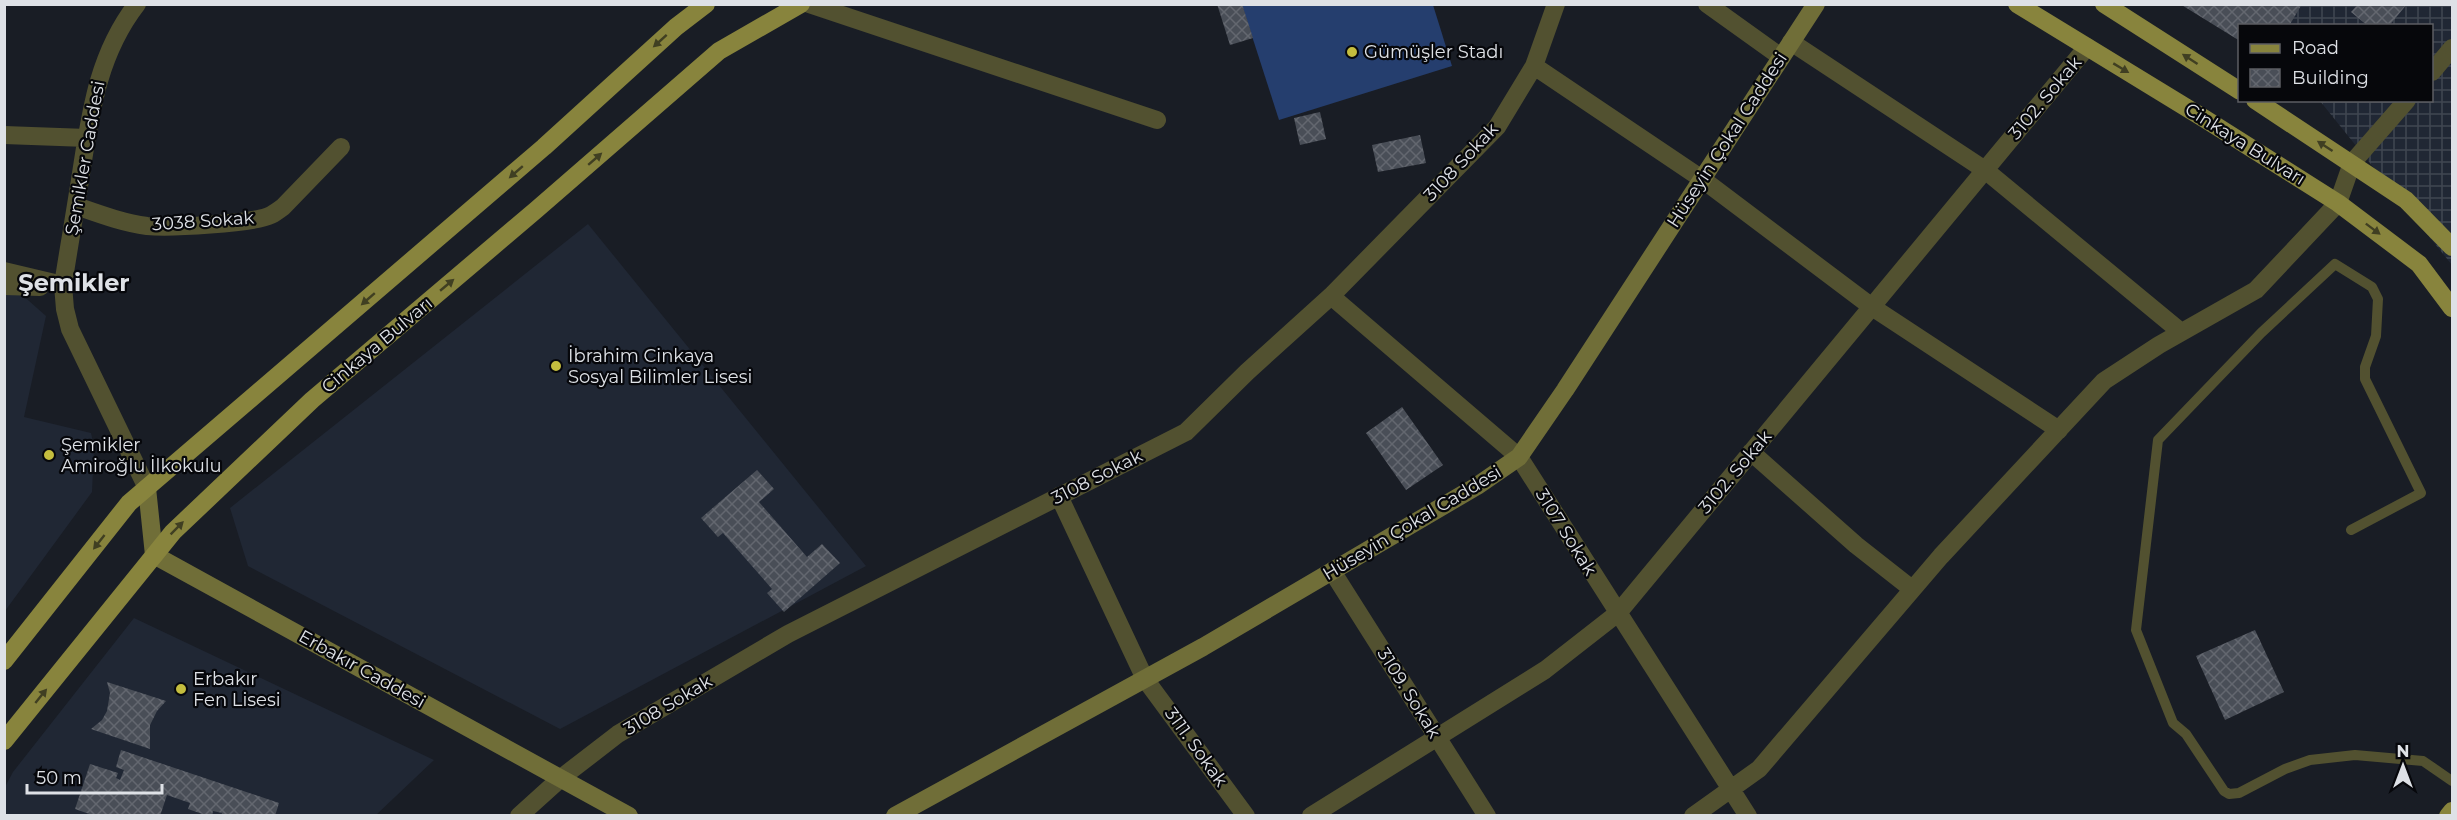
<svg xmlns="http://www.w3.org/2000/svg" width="2457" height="820" viewBox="0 0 2457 820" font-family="Montserrat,sans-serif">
	<defs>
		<pattern id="industrial-grid" width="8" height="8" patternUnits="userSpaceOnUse" patternTransform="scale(1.5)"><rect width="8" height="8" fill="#202734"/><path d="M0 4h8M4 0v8" fill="none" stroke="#404651"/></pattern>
		<pattern id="building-cross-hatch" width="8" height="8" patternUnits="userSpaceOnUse" patternTransform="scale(1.5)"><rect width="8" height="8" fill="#494e57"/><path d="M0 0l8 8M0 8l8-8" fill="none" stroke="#63676f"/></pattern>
	</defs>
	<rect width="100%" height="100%" fill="#191d25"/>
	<path fill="#202734" d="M588,224L866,566L560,729L248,566L230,508Z
		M5,292L20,293L46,316L24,417L91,433L94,447L92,492L5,611Z
		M134,618L434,760L376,815L5,816V787L13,772Z"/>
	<path fill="url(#industrial-grid)" d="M2243,5H2452V265L2320,101L2432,100V26L2260,25Z"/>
	<path fill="#253e6e" d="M1242,5H1433L1452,66L1279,120Z"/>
	<path fill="url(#building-cross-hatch)" d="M1217,4H1242L1253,38L1230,45Z
		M2180,4H2302L2289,26H2240V41Z
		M2358,4H2407L2389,26H2368L2351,12Z
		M1320,112L1326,139L1300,145L1294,118Z
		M1420,135L1426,163L1378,172L1372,145Z
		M1402,407L1443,465L1406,490L1366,433Z
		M757,470L774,489L759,502L807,557L822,544L840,563L784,612L767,593L772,589L723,533L718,537L701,518Z
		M2255,630L2284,692L2225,720L2196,656Z
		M107,682L166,701L157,711L150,725V749L91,729L102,720L107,711L110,693Z
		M121,750L279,803L275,816H221L222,813L213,811L212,816H208L188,809L190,803L167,795L160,816H95L75,809L90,764L118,773L116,778L120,780L124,770L116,767Z"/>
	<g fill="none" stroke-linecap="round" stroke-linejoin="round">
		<path stroke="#525130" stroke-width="10" d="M2351,530L2421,493L2365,379V367L2376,336L2378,299L2372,287L2335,264L2261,333L2158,440L2136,630L2173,723L2186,734L2224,791L2229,794L2239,793L2285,769L2310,760L2355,755L2423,761L2452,781"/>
		<path stroke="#525130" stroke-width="18" d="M137,4C99,53 91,109 82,167C76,207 69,246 63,285L65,309L70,329L147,488
			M809,4L1157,120
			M1707,4L1781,57
			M1791,42L1985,170L2181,332
			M1534,66L1702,179L1872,307L2059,430
			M2432,72L2452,48
			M4,135L87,138
			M76,206C99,214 123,223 147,226C169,228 253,224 271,215C275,213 279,210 283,207L341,147
			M4,271L63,285
			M4,286L40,287
			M1331,296L1519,457L1748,816
			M1751,452L1856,545L1912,589
			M1059,496L1145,679L1246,816
			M1332,571L1487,816
			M519,816L561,778L618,734L788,634L1186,432L1247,372L1331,296L1497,127L1534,66L1556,4
			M1311,816L1545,670L1618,613L2087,47
			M1693,816L1759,769L1941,556L2104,381L2159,345L2256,290L2338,203L2352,163L2407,100"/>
		<path stroke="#706e38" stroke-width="18" d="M147,488L154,555L629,816
			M895,816L1203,647L1477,486L1519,457L1565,390L1816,4"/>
		<path stroke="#88843d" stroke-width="18" d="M2017,4L2205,119L2338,203L2419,264L2452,308
			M2104,4L2240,91
			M2255,100L2406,200L2452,247
			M4,661L129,503L544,147L676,27L706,4
			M4,741L173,532L312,400L536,210L719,51L801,4
			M2448,816L2452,811"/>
	</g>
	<defs><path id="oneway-solid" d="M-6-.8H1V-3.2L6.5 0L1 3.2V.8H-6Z" transform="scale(1.5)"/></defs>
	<g fill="#403f22">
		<use href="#oneway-solid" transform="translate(660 41) rotate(138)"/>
		<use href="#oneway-solid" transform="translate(2190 59) rotate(-147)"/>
		<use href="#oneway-solid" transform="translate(2121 68) rotate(31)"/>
		<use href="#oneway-solid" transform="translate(2325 146) rotate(-147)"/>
		<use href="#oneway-solid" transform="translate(595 159) rotate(-41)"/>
		<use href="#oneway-solid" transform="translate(516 172) rotate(139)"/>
		<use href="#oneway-solid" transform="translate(2373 229) rotate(37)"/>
		<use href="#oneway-solid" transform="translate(447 285) rotate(-40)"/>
		<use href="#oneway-solid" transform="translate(368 299) rotate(139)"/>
		<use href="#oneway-solid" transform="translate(177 528) rotate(-45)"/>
		<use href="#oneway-solid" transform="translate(99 542) rotate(128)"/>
		<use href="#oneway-solid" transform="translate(41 696) rotate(-51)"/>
	</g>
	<g fill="#c4bd3e" stroke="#06070b" stroke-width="2">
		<circle cx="1352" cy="52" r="6"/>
		<circle cx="556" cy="366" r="6"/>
		<circle cx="49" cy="455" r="6"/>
		<circle cx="181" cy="689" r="6"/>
	</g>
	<g text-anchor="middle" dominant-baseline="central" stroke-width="4.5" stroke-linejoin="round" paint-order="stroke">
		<g font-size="18" fill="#dee1e6" stroke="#06070b" text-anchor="start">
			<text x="1364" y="52">Gümüşler Stadı</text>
			<text x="568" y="356">İbrahim Cinkaya<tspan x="568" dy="21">Sosyal Bilimler Lisesi</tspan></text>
			<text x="61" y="445">Şemikler<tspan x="61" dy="21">Amiroğlu İlkokulu</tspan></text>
			<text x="193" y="679">Erbakır<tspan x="193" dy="21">Fen Lisesi</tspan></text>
		</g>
		<g font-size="18" fill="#dee1e6" stroke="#06070b">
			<text transform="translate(2045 98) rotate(-50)">3102. Sokak</text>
			<text transform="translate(1727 140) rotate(-57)">Hüseyin Çokal Caddesi</text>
			<text transform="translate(2245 144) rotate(32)">Cinkaya Bulvarı</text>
			<text transform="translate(85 158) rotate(-80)">Şemikler Caddesi</text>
			<text transform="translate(1461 162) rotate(-47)">3108 Sokak</text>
			<text transform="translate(203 221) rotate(-4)">3038 Sokak</text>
			<text transform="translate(377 345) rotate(-40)">Cinkaya Bulvarı</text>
			<text transform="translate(1735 472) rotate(-50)">3102. Sokak</text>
			<text transform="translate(1097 477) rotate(-27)">3108 Sokak</text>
			<text transform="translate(1412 523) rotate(-31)">Hüseyin Çokal Caddesi</text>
			<text transform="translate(1566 532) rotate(58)">3107 Sokak</text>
			<text transform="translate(362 669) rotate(29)">Erbakır Caddesi</text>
			<text transform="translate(1409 693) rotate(58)">3109. Sokak</text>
			<text transform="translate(668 705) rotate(-31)">3108 Sokak</text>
			<text transform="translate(1196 747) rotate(54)">3111. Sokak</text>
		</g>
		<g font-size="24" font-weight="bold" fill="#dee1e6" stroke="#06070b">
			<text x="74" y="282">Şemikler</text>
		</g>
	</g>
	<rect width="2457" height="820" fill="none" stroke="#dee1e6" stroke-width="12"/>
	<rect x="2238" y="24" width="195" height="78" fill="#06070b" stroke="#5c5e63" stroke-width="1.5"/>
	<rect x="2250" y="44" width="30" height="9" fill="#88843d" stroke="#5c5e63" stroke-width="1.5"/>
	<text x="2292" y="54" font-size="18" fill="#dee1e6">Road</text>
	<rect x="2250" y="69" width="30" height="18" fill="url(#building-cross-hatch)" stroke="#5c5e63" stroke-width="1.5"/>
	<text x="2292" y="84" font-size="18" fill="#dee1e6">Building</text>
	<g transform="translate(2403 766)" stroke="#06070b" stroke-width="4.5" paint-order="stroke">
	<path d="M0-4.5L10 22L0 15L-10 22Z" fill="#dee1e6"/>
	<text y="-9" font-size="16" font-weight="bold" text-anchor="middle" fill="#dee1e6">N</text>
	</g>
	<path d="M27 784v9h135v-9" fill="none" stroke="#dee1e6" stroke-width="3"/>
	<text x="36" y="784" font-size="18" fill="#dee1e6" stroke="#06070b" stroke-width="4.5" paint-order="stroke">50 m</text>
</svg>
